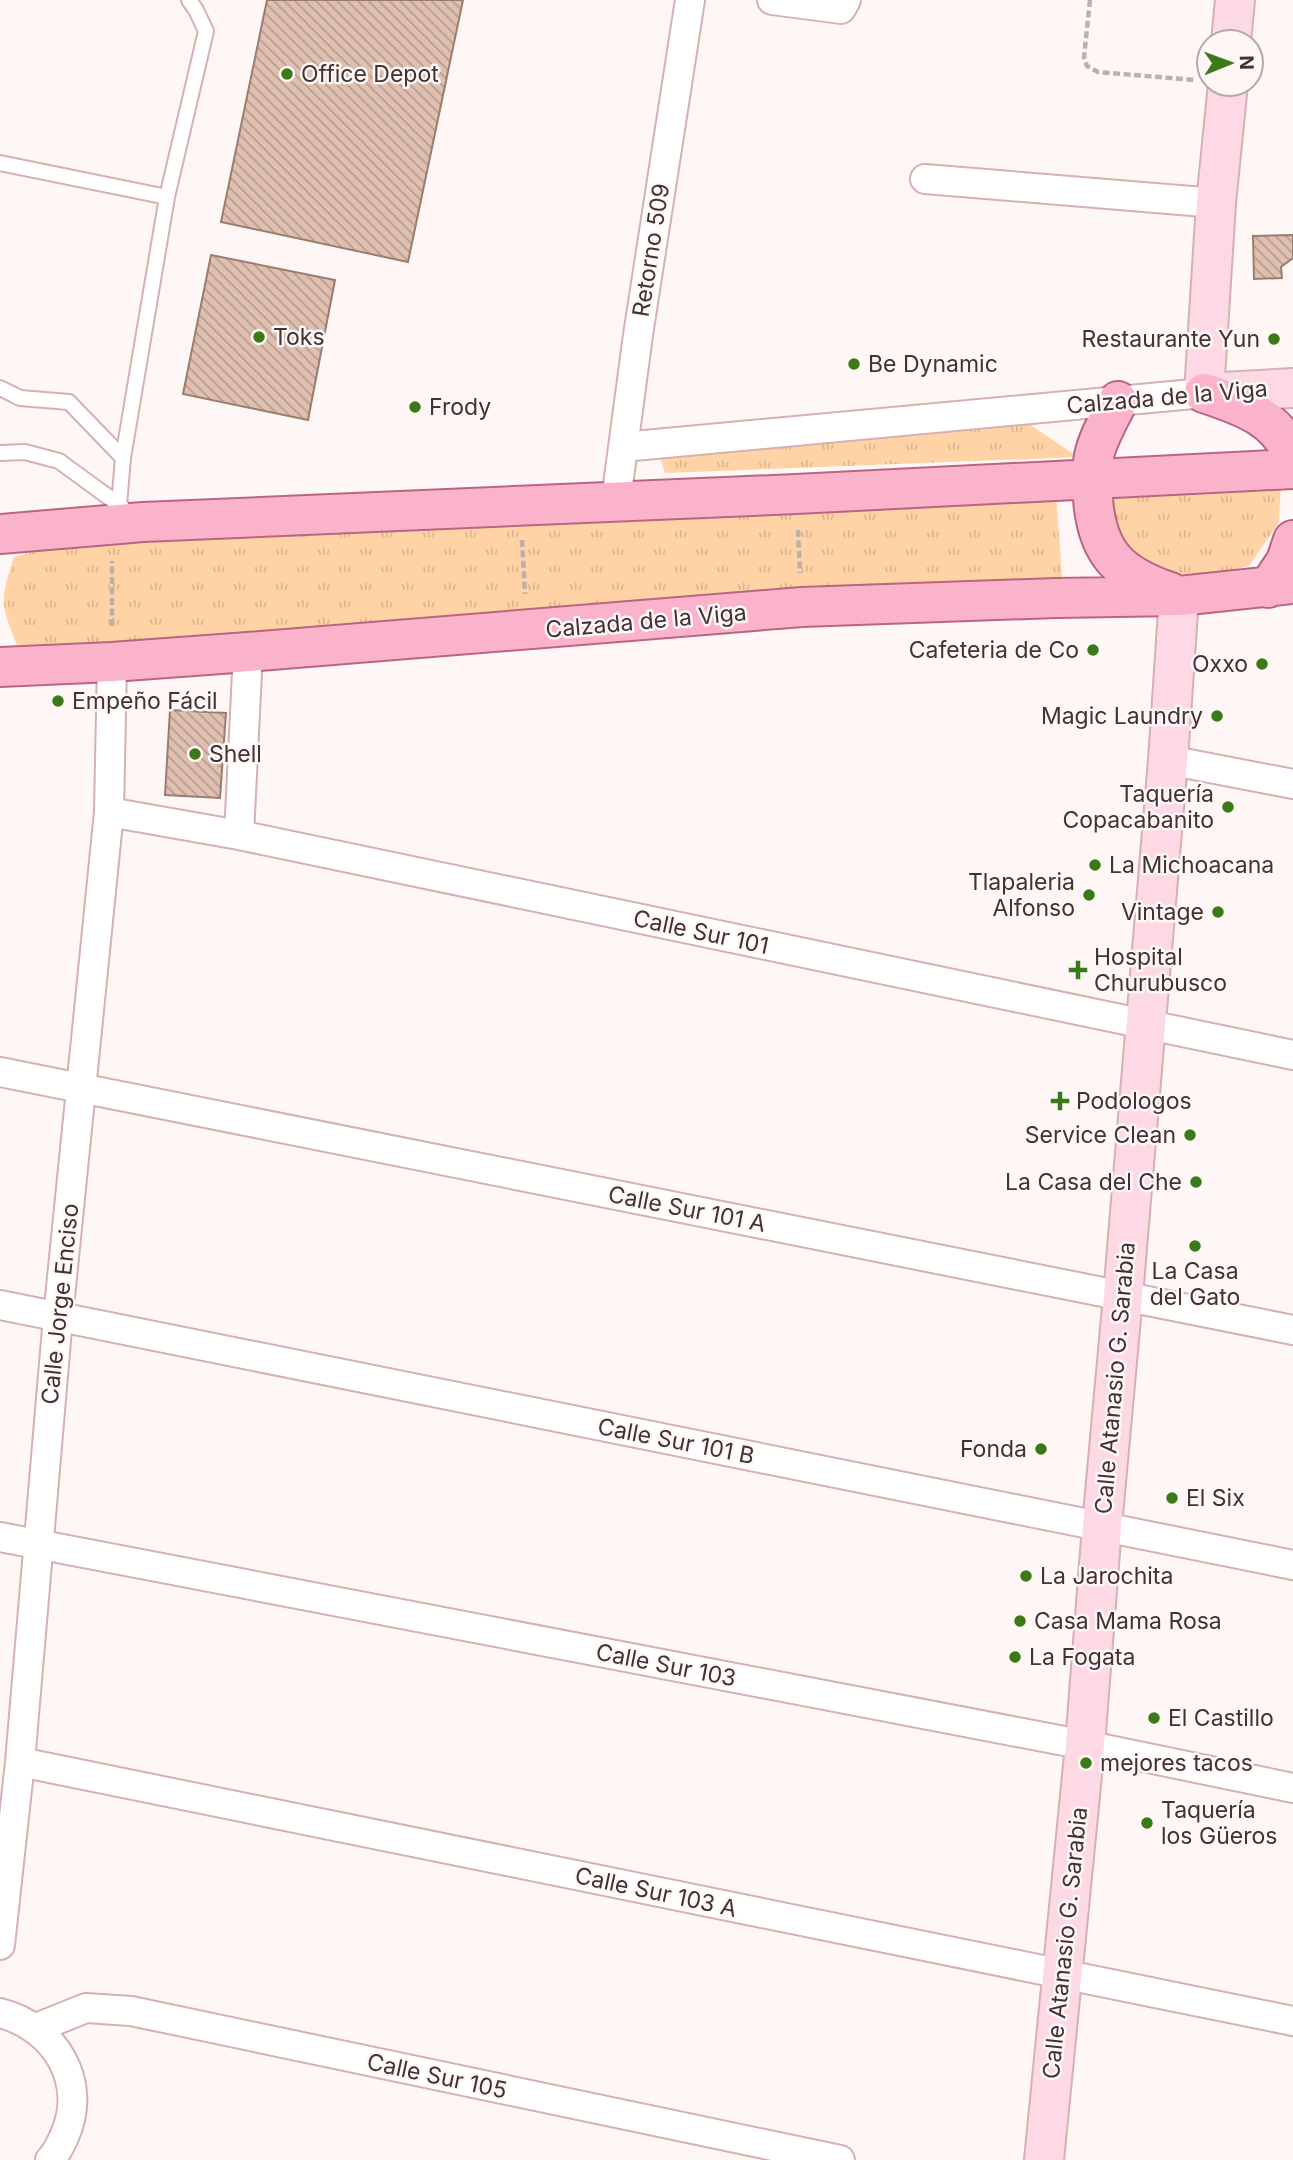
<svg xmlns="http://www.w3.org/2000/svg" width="1293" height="2160" viewBox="0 0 1293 2160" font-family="Inter,sans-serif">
	<defs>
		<pattern id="park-tufts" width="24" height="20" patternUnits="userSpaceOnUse" patternTransform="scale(1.75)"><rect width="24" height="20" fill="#ffd3a5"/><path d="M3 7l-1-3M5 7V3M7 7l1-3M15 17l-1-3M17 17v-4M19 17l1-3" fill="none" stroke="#dcb68e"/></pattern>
		<pattern id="building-back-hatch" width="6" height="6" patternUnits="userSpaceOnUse" patternTransform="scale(1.75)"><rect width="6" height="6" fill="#dfbfb0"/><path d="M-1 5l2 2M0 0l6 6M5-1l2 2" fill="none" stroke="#b69c90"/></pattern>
	</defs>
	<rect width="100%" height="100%" fill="#fff7f6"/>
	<path fill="url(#park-tufts)" d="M1029,424L1078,457L665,473L659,453Z
		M1281,483L1279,522L1249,566L1197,578L1146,573L1120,547L1106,490Z
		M1056,495L1064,603L60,646L17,645C0,603 0,601 14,557L54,546Z"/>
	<path fill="url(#building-back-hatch)" stroke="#9a7d6f" stroke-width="2" d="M267,0H463L408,262L221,222Z
		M1293,235V258L1281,267L1282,278L1254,279L1253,236Z
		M211,255L335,280L308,420L183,394Z
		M170,710L226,713L220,798L165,795Z"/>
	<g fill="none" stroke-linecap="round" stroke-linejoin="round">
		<defs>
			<path id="lane" d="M0,163L167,197
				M0,388L20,398L69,402L123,458
				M0,453L25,452L59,461L122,507
				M119,505L123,458L167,197L206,31L196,10L189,0"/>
			<path id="street" d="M772,0L841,9L846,0
				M925,179L1216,203
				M623,447L1204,393
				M616,500L638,335L690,0
				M1168,760L1293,784
				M109,812L239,835L1293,1055
				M239,835L248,652
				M0,1072L1293,1330
				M0,1305L1293,1565
				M0,1537L1085,1745L1293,1788
				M20,1762L1293,2021
				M0,1945L20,1762L58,1317L109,812L112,662
				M0,2013C55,2027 89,2082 64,2137C60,2145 57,2153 50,2160
				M36,2028L86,2008L131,2011L840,2160"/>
			<path id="secondary" d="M1231,42L1235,0
				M1228,84L1216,203L1204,393L1293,388
				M1044,2160L1085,1745L1102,1526L1123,1296L1168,760L1179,596"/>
			<path id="primary" d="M1204,393C1240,405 1281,418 1293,459
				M1118,401C1110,418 1098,437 1094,456C1091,470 1092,485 1093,499C1097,554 1120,575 1170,592
				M0,534L143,522L796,494L1293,469
				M1268,588L1286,561L1293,540
				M0,667L112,662L248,652L802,607L1056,598L1179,596L1293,584"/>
		</defs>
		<use href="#lane" stroke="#d6b1af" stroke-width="18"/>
		<use href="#street" stroke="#d6b1af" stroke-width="32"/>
		<use href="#secondary" stroke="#d6b1af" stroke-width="42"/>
		<use href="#primary" stroke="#b96680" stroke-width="42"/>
		<path stroke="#bab0af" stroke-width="4.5" stroke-dasharray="7 3.5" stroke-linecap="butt" d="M1090,0L1084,57L1087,66L1098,72L1194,80
			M798,530L800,573
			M522,540L525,594
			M112,626V561"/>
		<use href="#lane" stroke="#fff" stroke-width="14"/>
		<use href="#street" stroke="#fff" stroke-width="28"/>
		<use href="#secondary" stroke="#fdd9e6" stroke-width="38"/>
		<use href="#primary" stroke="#fbb3cc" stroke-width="38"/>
	</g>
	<g fill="#3a7a19" stroke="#fff7f6" stroke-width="2.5">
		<circle cx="287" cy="74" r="7"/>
		<circle cx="259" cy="337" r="7"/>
		<circle cx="1274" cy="339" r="7"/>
		<circle cx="854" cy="364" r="7"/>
		<circle cx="415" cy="407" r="7"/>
		<circle cx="1093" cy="650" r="7"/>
		<circle cx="1262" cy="664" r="7"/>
		<circle cx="58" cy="701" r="7"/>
		<circle cx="1217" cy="716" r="7"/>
		<circle cx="195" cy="754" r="7"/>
		<circle cx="1228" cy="807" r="7"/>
		<circle cx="1095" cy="865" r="7"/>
		<circle cx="1089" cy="895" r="7"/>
		<circle cx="1218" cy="912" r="7"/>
		<path d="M1074.5 959.5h7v7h7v7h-7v7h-7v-7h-7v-7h7z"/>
		<path d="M1056.5 1090.5h7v7h7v7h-7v7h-7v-7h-7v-7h7z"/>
		<circle cx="1190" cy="1135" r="7"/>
		<circle cx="1196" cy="1182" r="7"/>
		<circle cx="1195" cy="1246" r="7"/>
		<circle cx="1041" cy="1449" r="7"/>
		<circle cx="1172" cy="1498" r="7"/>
		<circle cx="1026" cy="1576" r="7"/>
		<circle cx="1020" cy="1621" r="7"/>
		<circle cx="1015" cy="1657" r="7"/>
		<circle cx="1154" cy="1718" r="7"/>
		<circle cx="1086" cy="1763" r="7"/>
		<circle cx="1147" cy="1823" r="7"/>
	</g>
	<g text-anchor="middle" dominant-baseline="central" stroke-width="5" stroke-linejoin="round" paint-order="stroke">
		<g font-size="23" fill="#413332" stroke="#fff7f6" text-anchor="start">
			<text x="301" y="74">Office Depot</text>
			<text x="273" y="337">Toks</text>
			<text x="1260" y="339" text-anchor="end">Restaurante Yun</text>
			<text x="868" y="364">Be Dynamic</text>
			<text x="429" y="407">Frody</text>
			<text x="1079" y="650" text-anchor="end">Cafeteria de Co</text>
			<text x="1248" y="664" text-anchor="end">Oxxo</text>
			<text x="72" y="701">Empeño Fácil</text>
			<text x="1203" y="716" text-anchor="end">Magic Laundry</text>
			<text x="209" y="754">Shell</text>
			<text x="1214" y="794" text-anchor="end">Taquería<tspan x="1214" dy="26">Copacabanito</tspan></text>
			<text x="1109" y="865">La Michoacana</text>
			<text x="1075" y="882" text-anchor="end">Tlapaleria<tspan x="1075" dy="26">Alfonso</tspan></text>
			<text x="1204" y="912" text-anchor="end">Vintage</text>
			<text x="1094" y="957">Hospital<tspan x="1094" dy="26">Churubusco</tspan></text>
			<text x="1076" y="1101">Podologos</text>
			<text x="1176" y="1135" text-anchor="end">Service Clean</text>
			<text x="1182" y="1182" text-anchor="end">La Casa del Che</text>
			<text x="1195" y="1271" text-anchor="middle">La Casa<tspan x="1195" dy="26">del Gato</tspan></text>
			<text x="1027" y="1449" text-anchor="end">Fonda</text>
			<text x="1186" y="1498">El Six</text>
			<text x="1040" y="1576">La Jarochita</text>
			<text x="1034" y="1621">Casa Mama Rosa</text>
			<text x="1029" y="1657">La Fogata</text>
			<text x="1168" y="1718">El Castillo</text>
			<text x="1100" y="1763">mejores tacos</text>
			<text x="1161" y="1810">Taquería<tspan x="1161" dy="26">los Güeros</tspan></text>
		</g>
		<g font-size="23" fill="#413332" stroke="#fff7f6">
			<text transform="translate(651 250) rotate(-81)">Retorno 509</text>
			<text transform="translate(1167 397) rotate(-5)">Calzada de la Viga</text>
			<text transform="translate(646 621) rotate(-5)">Calzada de la Viga</text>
			<text transform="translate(701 932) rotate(12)">Calle Sur 101</text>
			<text transform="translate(687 1209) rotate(11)">Calle Sur 101 A</text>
			<text transform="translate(60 1304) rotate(-84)">Calle Jorge Enciso</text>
			<text transform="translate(1115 1378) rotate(-85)">Calle Atanasio G. Sarabia</text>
			<text transform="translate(676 1441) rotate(11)">Calle Sur 101 B</text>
			<text transform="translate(666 1665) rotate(11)">Calle Sur 103</text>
			<text transform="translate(656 1892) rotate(12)">Calle Sur 103 A</text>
			<text transform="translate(1065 1943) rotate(-84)">Calle Atanasio G. Sarabia</text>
			<text transform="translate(437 2076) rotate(12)">Calle Sur 105</text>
		</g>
	</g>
	<g transform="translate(1230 63) rotate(89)"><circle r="33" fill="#fff7f6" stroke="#b3a9a8" stroke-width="2"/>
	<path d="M0-5L12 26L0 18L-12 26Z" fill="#3a7a19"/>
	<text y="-10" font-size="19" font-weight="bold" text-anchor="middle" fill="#413332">N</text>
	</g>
</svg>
